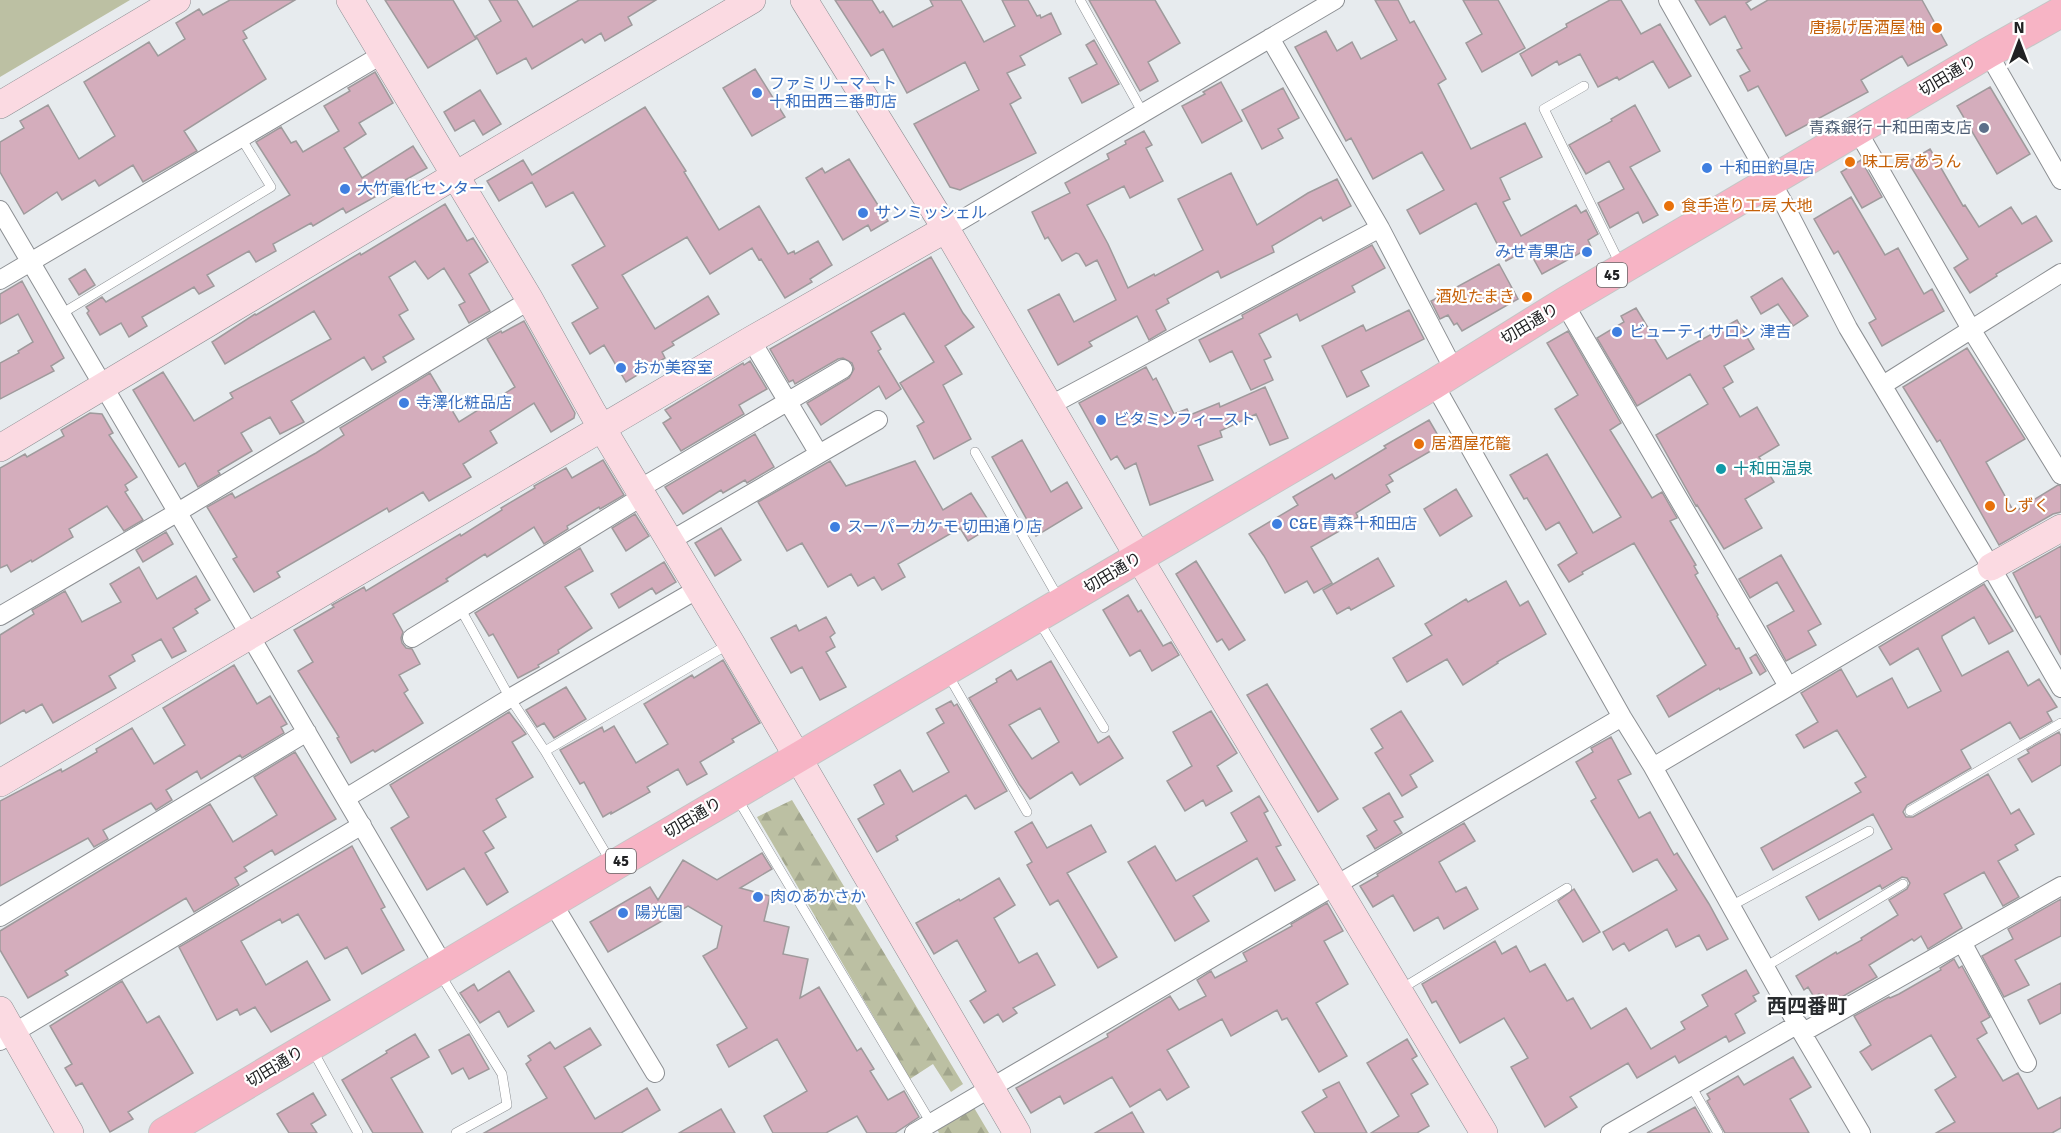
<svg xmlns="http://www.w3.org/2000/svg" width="2061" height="1133" viewBox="0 0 2061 1133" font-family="Signika,'Noto Sans JP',sans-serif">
	<defs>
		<pattern id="forest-firs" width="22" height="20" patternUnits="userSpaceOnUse" patternTransform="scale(1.5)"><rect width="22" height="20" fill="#bcc0a3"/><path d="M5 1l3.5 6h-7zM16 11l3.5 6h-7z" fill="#a1a58c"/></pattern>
	</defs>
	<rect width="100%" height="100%" fill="#e7ebee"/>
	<path fill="url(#forest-firs)" d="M792,800L963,1084L951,1092L933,1064L910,1079L757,817Z
		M973,1106L989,1133H939L937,1129Z"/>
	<path fill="#bcc0a3" d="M0,0H130L0,77Z"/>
	<path fill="#d4adbc" stroke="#9f9a9c" stroke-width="1.5" fill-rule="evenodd" d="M230,0H295L243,31L247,38L243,40L266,79L184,131L197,151L143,182L133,165L99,186L95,180L62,200L57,192L24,214L0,172V142L24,128L20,121L48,105L79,159L115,136L84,82L149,42L158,56L185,39L176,23L199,9L203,15Z
		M385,0H453L476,39L428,68Z
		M489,0H517L533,27L579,0H656L628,17L632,25L605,41L601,33L585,43L582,39L532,69L526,58L497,74L476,36L501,21Z
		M835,0H872L880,13L883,11L893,27L933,6L930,0H961L984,42L1015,26L1002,0H1028L1037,16L1040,15L1041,18L1051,13L1061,34L1020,56L1025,65L1007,73L1021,98L1010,104L1036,153L960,190L950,187L914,124L979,90L965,62L907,93L883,49L871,56Z
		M1089,0H1155L1180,43L1148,62L1158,81L1140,91Z
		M1375,0H1398L1410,23L1414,21L1446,79L1438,84L1471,149L1525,123L1542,157L1500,178L1510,199L1503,202L1521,236L1576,205L1581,213L1586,210L1598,234L1588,240L1591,247L1542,274L1528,249L1506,261L1476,203L1420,234L1407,210L1444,190L1422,152L1373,179L1351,138L1346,141L1295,47L1326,31L1337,51L1352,42L1361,59L1397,40Z
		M1463,0H1498L1525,48L1482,72L1466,43L1482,34Z
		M1610,0H1621L1641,34L1660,24L1691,76L1669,88L1653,61L1619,80L1617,77L1598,87L1580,54L1559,65L1557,61L1532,76L1520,54L1567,27L1566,24Z
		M1695,0H1751L1746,3L1751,10L1768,0H1922L1947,45L1908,66L1902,56L1861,80L1868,92L1786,136L1758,86L1748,91L1740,76L1750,71L1737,50L1742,48L1725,16L1710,25Z
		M1094,40L1119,84L1082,103L1069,78L1097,64L1086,45Z
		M755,69L785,117L752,136L723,88Z
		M375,72L393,103L359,123L366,134L344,148L362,178L413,146L427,168L346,213L343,208L313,226L311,223L273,244L276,251L256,262L249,251L207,275L214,286L199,294L194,287L142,317L147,326L129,337L121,323L100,335L87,313L89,311L86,307L102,297L106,302L290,195L256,142L281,127L291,143L296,141L303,152L339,131L324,106L350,91L348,88Z
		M1221,82L1242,121L1202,143L1182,106L1205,94L1203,92Z
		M1990,87L2030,154L1997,174L1957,106Z
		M1283,88L1299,118L1278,129L1283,138L1262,149L1242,110Z
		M480,90L501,124L483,135L474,120L455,131L444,112Z
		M1635,105L1660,151L1630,167L1658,215L1643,223L1638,212L1610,228L1598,203L1624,189L1609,161L1586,174L1569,145L1612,121L1611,119Z
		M645,107L686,171L684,172L719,230L759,206L788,254L794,251L795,254L818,241L832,265L810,279L812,282L785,298L761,259L759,260L752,248L710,274L687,237L622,275L655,329L708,296L719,314L672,342L674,345L662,352L665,358L626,382L604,345L590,354L572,323L598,308L572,265L605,246L573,192L546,207L532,182L499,201L487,181L523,160L532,175Z
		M1144,131L1152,145L1146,148L1163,181L1130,198L1124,186L1087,205L1108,244L1128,288L1154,274L1155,276L1203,250L1178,199L1231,173L1257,225L1308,193L1337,179L1351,206L1323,221L1321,217L1272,246L1274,252L1221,278L1218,271L1167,299L1169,303L1156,310L1166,330L1149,340L1137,316L1089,342L1092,346L1058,365L1028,310L1059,294L1074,322L1116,300L1097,260L1086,266L1079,254L1076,253L1062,261L1048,237L1045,239L1032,212L1070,193L1065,183L1109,159L1107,154L1126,144L1125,141Z
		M1930,149L1963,206L1965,205L1979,227L2011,207L2022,224L2036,216L2052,241L1996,274L1997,276L1970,293L1954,268L1968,259L1908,162Z
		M849,159L888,221L871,231L868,225L843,240L806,178L822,168L825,173Z
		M1861,160L1882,197L1862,208L1841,172Z
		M1851,197L1885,255L1898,248L1924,294L1932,289L1944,311L1882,346L1869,323L1876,319L1838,251L1834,254L1814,219Z
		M445,204L467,241L473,238L488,262L469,274L490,311L469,323L459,305L465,302L444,268L428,279L415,261L389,277L408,310L399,315L414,339L383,357L386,362L372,370L364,357L291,401L304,422L280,434L270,417L241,433L252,451L218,471L220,474L198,487L185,463L179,467L133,390L163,372L194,421L233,398L230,393L331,339L314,311L225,364L212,342L255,314L256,315L360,253L361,255Z
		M1372,245L1385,268L1352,286L1355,292L1300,321L1297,314L1259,334L1271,357L1264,360L1273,380L1251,390L1232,351L1210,362L1199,340L1243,318L1242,315Z
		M931,257L963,313L974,327L945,346L962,374L943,385L971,439L934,459L917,426L924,422L900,383L934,362L904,313L871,332L881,349L878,351L901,389L886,399L879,386L821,425L807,403L849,378L854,369L852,363L843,358L838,359L795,384L793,380L789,382L770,349Z
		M1499,264L1518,299L1462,331L1457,323L1454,325L1448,315L1440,319L1431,301Z
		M85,269L95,285L79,295L69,279Z
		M1782,278L1808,316L1793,326L1778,304L1761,314L1751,297Z
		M22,281L64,358L51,366L54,371L0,399V363L19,353L18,351L33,342L18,314L0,324V294Z
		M1636,308L1667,359L1737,320L1754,349L1724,366L1733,382L1723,388L1740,417L1757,407L1779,445L1759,457L1774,482L1745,499L1762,528L1724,549L1697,505L1696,506L1656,435L1708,404L1690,374L1637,406L1597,338L1624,322L1621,316Z
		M1409,310L1424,339L1361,371L1369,386L1347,397L1322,346L1363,325L1366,331Z
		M524,321L575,413L574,418L551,432L534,403L490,431L497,443L463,464L471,477L429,501L423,492L389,512L387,508L277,572L280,577L254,592L233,559L237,557L207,507L232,493L235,498L316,453L344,435L340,428L430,373L459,422L515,387L487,339L501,331L502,333Z
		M1568,331L1621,423L1610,430L1652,498L1662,492L1677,518L1670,521L1696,565L1694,566L1698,573L1695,575L1718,615L1717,616L1736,649L1739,648L1752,673L1720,690L1719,688L1669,717L1657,696L1706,665L1634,543L1582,572L1583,574L1569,582L1558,565L1577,553L1559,522L1546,530L1527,498L1524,499L1510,475L1547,454L1593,533L1621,517L1555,409L1578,395L1547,343Z
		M1967,348L2025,439L1986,462L2014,512L2058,485L2061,486V512L2053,514L1999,545L1940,440L1937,442L1903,387Z
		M750,361L767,389L739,405L744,414L681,451L663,423L671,418L665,410L743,363L744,365Z
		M1146,367L1153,380L1156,378L1174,414L1187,409L1190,415L1219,403L1220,407L1265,387L1288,438L1270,445L1256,414L1220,431L1222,437L1198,446L1213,480L1150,505L1136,463L1125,469L1117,456L1111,460L1079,403Z
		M90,413L102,414L113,433L109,435L137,477L125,485L128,490L125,492L143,520L124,531L107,506L69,529L73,537L32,562L31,560L11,572L7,565L0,568V468L25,454L27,457L64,436L61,430Z
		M1429,420L1443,444L1389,475L1393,481L1386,485L1390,492L1356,513L1358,517L1342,527L1343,529L1311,547L1332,583L1314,593L1307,581L1285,593L1264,556L1249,534L1298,505L1293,497L1332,474L1335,479L1386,448L1384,446Z
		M755,434L774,467L747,483L745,480L723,493L721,490L683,514L665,487Z
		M1022,440L1051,492L1067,482L1082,508L1036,536L992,457Z
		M603,460L624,495L600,509L599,507L567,526L568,529L544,544L534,527L487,557L485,554L446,579L448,581L393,614L403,632L401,638L402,643L406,648L412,649L420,664L399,675L408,690L404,693L423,723L375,752L373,750L351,763L337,738L339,737L298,671L313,662L294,630L334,607L332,605L364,587L366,591L460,534L461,536L502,510L501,508L535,488L534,486L566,468L572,478Z
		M830,461L846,486L915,461L943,510L971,493L992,526L968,541L960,528L898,564L905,577L882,590L874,577L858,586L851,574L828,587L802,543L787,551L758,502Z
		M1456,489L1472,516L1440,536L1424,509Z
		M635,514L649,536L626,551L612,528Z
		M721,528L741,560L715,576L695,543Z
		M166,532L173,544L143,562L136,550Z
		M2061,546V655L2040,616L2036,618L2013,573Z
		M580,548L593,571L565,587L592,628L558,650L559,653L538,665L539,667L518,678L493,634L489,636L475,613Z
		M1781,555L1821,624L1808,631L1816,645L1786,661L1767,626L1794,611L1777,582L1750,598L1739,579Z
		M1378,558L1394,586L1351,610L1349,607L1337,614L1323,590Z
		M1196,561L1245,640L1229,650L1222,639L1217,642L1176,574Z
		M664,562L676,582L656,594L652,588L619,608L611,594Z
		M139,567L157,599L196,576L210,600L195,609L198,613L173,628L186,651L172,658L161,639L132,655L135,661L109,676L116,688L53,723L42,704L26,713L24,710L0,724V635L34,614L32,610L65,591L82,622L121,602L110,584Z
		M1506,581L1520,606L1528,601L1546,634L1497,662L1498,663L1463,685L1447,659L1407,682L1393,658L1432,635L1425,624L1466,599L1468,602Z
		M1984,584L2013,631L1989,644L1974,617L1942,636V638L1962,676L2008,651L2028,686L2039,679L2057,707L2047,712L2052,721L2020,739L2010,722L1961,750L1971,768L1907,805L1903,812L1906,817H1913L1988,774L2011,814L2019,809L2034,834L2015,845L2018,850L1998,861L2019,897L2003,906L1984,872L1944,894L1962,928L1928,949L1921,936L1914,941L1912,939L1869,965L1877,977L1826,1006L1819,994L1814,997L1808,987L1804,990L1796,976L1836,952L1837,954L1862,940L1861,938L1898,915L1889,900L1907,889L1910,883L1907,878L1902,877L1882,889L1880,885L1819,920L1806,897L1892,849L1873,814L1773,870L1761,848L1861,792L1855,783L1866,777L1837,730L1804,748L1796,735L1818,722L1801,693L1841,669L1857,697L1892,678L1908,708L1941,691L1918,648L1890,665L1879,647Z
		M1128,595L1138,612L1141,610L1163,646L1171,642L1179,655L1152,671L1140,650L1130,656L1103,610Z
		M826,617L835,633L830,637L835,647L826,652L846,687L820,700L802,667L791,673L771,638L796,625L799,631Z
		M1756,654L1766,671L1760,675L1750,658Z
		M723,660L760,723L732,739L734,742L700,762L707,774L687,785L678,769L647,787L650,792L611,814V812L603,817L584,782L580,784L560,750L602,727L604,732L614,726L636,763L668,744L644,704L692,675L694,678Z
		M1051,661L1098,743L1109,736L1123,758L1080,785L1072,772L1030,799L1019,784L969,698L997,682L996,679L1011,670L1017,680ZM1040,708L1059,742L1032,759L1009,725Z
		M234,665L257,704L270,696L287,724L281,727L284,733L242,758L240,755L201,779L197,771L166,790L172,800L156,810L151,803L103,830L108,839L94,847L88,838L0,886V801L61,769L62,772L97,752L96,749L132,728L154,764L185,745L163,708Z
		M1267,684L1338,799L1318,812L1247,695Z
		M566,687L586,719L554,738L544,723L537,727L526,710Z
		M951,701L954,706L957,704L1007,791L975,809L966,795L896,836L898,840L877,852L858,819L884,804L874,785L900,770L913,792L949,772L927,733L944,723L936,709Z
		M1211,711L1237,753L1217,766L1232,791L1206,806L1203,800L1185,811L1167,781L1192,766L1173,732Z
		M1401,711L1433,761L1410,775L1417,787L1402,796L1375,753L1383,748L1371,729Z
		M509,712L526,734L512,742L533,777L496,799L506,817L483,831L494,848L485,853L508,892L487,905L464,868L427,890L391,828L409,817L390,785Z
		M2059,732L2061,736V765L2032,782L2018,759L2029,753L2027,750Z
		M1611,737L1631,774L1618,780L1639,818L1650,812L1674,855L1677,853L1709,904L1728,939L1707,950L1699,935L1676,947L1667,929L1629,951L1624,943L1613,950L1603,932L1677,890L1657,859L1633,872L1591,801L1596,798L1576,762L1593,752L1591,748Z
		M295,752L336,819L275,855L272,850L244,867L247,871L235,878L239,885L194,912L186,898L65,971L68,975L28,998L0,950V931L210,804L233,842L277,815L254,777Z
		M1389,793L1403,817L1394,821L1402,833L1375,849L1367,836L1377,830L1363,808Z
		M1259,796L1268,811L1264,813L1281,845L1276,847L1295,880L1275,891L1257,858L1193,896L1209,921L1175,941L1128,862L1155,846L1176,881L1247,841L1231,813Z
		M1032,822L1047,848L1091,825L1106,852L1067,873L1117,957L1098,968L1058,900L1050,905L1027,865L1032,862L1015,832Z
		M1464,823L1475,841L1439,862L1456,892L1466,887L1478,909L1444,929L1438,917L1414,931L1393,895L1373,907L1360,886L1378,876L1377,874Z
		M352,846L385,907L381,909L404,950L362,974L347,947L325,959L298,914L282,923L280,919L241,941L266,985L307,961L330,1000L271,1032L255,1007L240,1015L237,1009L217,1020L179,947Z
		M762,853L772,869L740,888L770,896L764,921L789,927L783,954L808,959L800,998L819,987L857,1051L861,1048L874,1069L870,1071L888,1100L904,1091L919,1117L895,1133H867L857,1116L826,1133H773L764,1116L807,1091L777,1039L729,1067L717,1045L747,1028L703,956L717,948L722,926L688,906L608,952L590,922L650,887L658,900L683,860L717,880Z
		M999,878L1015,905L994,918L1019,963L1037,953L1055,985L1013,1008L1017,1013L1003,1022L998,1014L984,1023L970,1001L986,991L957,940L934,954L916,923L959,899L960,901Z
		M1574,889L1600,932L1583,942L1558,901Z
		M2061,899V936L2015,960L2029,985L2004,997L1982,956L2013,939L2008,929Z
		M1327,903L1343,931L1324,941L1348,984L1316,1003L1347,1056L1319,1072L1287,1018L1282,1020L1277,1010L1231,1036L1222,1019L1167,1050L1189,1087L1167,1100L1160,1089L1130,1107L1112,1077L1064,1104L1060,1096L1031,1113L1016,1088L1108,1037L1107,1034L1170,996L1179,1010L1206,996L1197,980L1211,971L1215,978L1247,961L1243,953L1292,926L1291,924Z
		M1495,941L1502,954L1516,946L1530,972L1545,964L1567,1001L1573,998L1591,1029L1626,1008L1651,1049L1685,1029L1681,1022L1708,1006L1702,995L1746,970L1759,993L1753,996L1756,1001L1735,1014L1745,1033L1729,1042L1726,1036L1679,1063L1675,1056L1637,1078L1628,1063L1570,1097L1577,1107L1545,1127L1511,1067L1528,1058L1504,1018L1460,1043L1436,1001L1432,1003L1422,984Z
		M1954,959L1959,968L1962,966L1990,1017L1981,1022L1987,1033L1977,1039L2003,1081L2018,1073L2038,1109L2061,1097V1128L2052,1133H1936L1955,1122L1935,1090L1956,1077L1931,1035L1872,1070L1860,1052L1871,1045L1854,1016L1889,997L1890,998L1899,994L1941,970L1940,968Z
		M509,971L534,1011L508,1027L499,1011L480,1023L460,993L474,984L478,991Z
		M122,981L147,1023L159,1016L193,1073L128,1112L133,1119L110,1132L82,1083L76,1086L65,1068L72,1064L50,1026Z
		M2061,983V1013L2040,1024L2028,1000Z
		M590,1028L601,1045L564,1067L595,1119L647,1088L660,1110L621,1133H484L547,1098L526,1064L531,1060L528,1056L550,1042L555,1049Z
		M415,1034L429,1057L391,1078L423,1133H373L342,1080L387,1053L386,1051Z
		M469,1034L489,1069L469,1079L463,1068L452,1074L439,1050Z
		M1407,1039L1417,1056L1412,1059L1428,1084L1411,1094L1429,1126L1417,1133H1371L1399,1116L1367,1063Z
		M1793,1057L1811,1087L1790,1099L1809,1133H1725L1707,1101L1710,1099L1707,1094L1738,1076L1744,1085Z
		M1339,1082L1367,1133H1315L1302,1112L1327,1097L1323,1090Z
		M313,1093L326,1115L311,1124L317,1133H289L277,1114Z
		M1695,1107L1710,1133H1647Z
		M721,1109L735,1133H679Z
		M1132,1112L1144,1133H1095Z"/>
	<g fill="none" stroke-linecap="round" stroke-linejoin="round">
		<defs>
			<path id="lane" d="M1080,0L1143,113
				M1584,86L1544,109L1620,264
				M61,314L271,187L241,138
				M975,452L1059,599
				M460,608L510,698L545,751L729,644
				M1038,620L1104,728
				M947,673L1027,812
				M545,751L611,862
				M737,798L931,1123
				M1910,811L2061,723
				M1731,906L1869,831
				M1765,967L1903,884
				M440,974L502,1074L507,1105L456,1133
				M1401,989L1567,888
				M313,1051L358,1133
				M1691,1086L1718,1133"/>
			<path id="street" d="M1668,0L1784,204L1848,328L1991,567L2061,688
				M1270,38L1380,228L1454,370
				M1988,53L2061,180
				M1857,130L1971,329L2061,475
				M0,210L444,966
				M946,229L1335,0
				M0,280L383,54
				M1564,303L1788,686
				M1434,384L1622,717L1653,767L1802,1033L1861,1133
				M1883,385L2061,273
				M1049,406L1380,228
				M819,454L878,420
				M639,489L843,369
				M670,541L819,454L751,340
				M0,616L178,512L530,300
				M412,638L643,496
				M1653,767L1991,567
				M346,798L510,698L698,589
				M552,902L655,1073
				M0,917L307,732
				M1962,942L2027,1063
				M1802,1033L2061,886
				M0,1041L362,825
				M914,1133L1622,717
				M1610,1133L1798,1024"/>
			<path id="secondary" d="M350,0L530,300L593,413L731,643L1017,1133
				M804,0L946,229L1139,558L1484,1133
				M0,105L177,0
				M0,448L454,176L752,0
				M1991,567L2061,528
				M0,783L751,340L946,229
				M0,1010L70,1133"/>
			<path id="primary" d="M164,1133L613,866L1434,384L1564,303L1988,53L2061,12"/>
		</defs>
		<use href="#lane" stroke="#8c8f93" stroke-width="10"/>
		<use href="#street" stroke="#8c8f93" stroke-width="20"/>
		<use href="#secondary" stroke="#8c8f93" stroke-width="28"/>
		<use href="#primary" stroke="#c5c6c6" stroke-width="32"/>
		<use href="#lane" stroke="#fff" stroke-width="9"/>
		<use href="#street" stroke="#fff" stroke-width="18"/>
		<use href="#secondary" stroke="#fbdae2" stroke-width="27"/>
		<use href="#primary" stroke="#f7b4c5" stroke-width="30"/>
	</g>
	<g fill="#e8710a" stroke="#fff" stroke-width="2">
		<circle cx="1937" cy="28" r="6"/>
		<circle cx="1850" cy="162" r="6"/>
		<circle cx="1669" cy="206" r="6"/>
		<circle cx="1527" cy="297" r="6"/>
		<circle cx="1419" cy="444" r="6"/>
		<circle cx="1990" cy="506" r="6"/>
	</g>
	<g fill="#3f7fe0" stroke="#fff" stroke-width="2">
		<circle cx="757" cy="93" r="6"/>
		<circle cx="1707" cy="168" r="6"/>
		<circle cx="345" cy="189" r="6"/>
		<circle cx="863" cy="213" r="6"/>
		<circle cx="1587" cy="252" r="6"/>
		<circle cx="1617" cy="332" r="6"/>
		<circle cx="621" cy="368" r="6"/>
		<circle cx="404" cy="403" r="6"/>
		<circle cx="1101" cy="420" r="6"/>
		<circle cx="1277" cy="524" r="6"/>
		<circle cx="835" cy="527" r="6"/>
		<circle cx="758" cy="897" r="6"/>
		<circle cx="623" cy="913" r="6"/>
	</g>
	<circle fill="#5c6f8a" stroke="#fff" stroke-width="2" cx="1984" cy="128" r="6"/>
	<circle fill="#0f9aa8" stroke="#fff" stroke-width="2" cx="1721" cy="469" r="6"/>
	<g text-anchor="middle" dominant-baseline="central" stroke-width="4.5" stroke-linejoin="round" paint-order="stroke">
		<g fill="#fff" stroke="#646466" stroke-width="1.5">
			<rect x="1597" y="263" width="30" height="24" rx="4.5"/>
			<rect x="606" y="849" width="30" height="24" rx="4.5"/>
		</g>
		<g font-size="15" font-weight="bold" fill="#212224">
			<text x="1612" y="275">45</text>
			<text x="621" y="861">45</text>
		</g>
		<g font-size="16" fill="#c56008" stroke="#fff" text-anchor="start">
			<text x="1925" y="28" text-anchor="end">唐揚げ居酒屋 柚</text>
			<text x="1862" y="162">味工房 あうん</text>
			<text x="1681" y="206">食手造り工房 大地</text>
			<text x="1515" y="297" text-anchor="end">酒処たまき</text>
			<text x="1431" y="444">居酒屋花籠</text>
			<text x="2002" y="506">しずく</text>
		</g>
		<g font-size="16" fill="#212224" stroke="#fff">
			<text transform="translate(1948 76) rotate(-31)">切田通り</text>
			<text transform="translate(1530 324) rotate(-31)">切田通り</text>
			<text transform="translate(1113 573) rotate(-31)">切田通り</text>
			<text transform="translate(693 818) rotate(-31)">切田通り</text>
			<text transform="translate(275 1067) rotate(-31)">切田通り</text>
		</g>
		<g font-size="16" fill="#366cbe" stroke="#fff" text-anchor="start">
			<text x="769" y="84">ファミリーマート<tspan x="769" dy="18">十和田西三番町店</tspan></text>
			<text x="1719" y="168">十和田釣具店</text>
			<text x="357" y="189">大竹電化センター</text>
			<text x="875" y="213">サンミッシェル</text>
			<text x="1575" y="252" text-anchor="end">みせ青果店</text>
			<text x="1629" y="332">ビューティサロン 津吉</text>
			<text x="633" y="368">おか美容室</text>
			<text x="416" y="403">寺澤化粧品店</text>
			<text x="1113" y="420">ビタミンフィースト</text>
			<text x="1289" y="524">C&amp;E 青森十和田店</text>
			<text x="847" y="527">スーパーカケモ 切田通り店</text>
			<text x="770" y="897">肉のあかさか</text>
			<text x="635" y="913">陽光園</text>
		</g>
		<g font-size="16" fill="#4e5e75" stroke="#fff" text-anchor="end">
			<text x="1972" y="128">青森銀行 十和田南支店</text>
		</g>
		<g font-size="16" fill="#0d838f" stroke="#fff" text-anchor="start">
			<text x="1733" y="469">十和田温泉</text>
		</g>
		<g font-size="20" font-weight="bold" fill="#292c2f" stroke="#fff">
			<text x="1807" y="1006">西四番町</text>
		</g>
	</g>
	<g transform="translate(2019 42)" stroke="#ffffff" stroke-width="4.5" paint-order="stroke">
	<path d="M0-4.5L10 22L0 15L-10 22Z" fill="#212224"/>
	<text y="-9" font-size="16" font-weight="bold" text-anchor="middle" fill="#212224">N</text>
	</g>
</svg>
